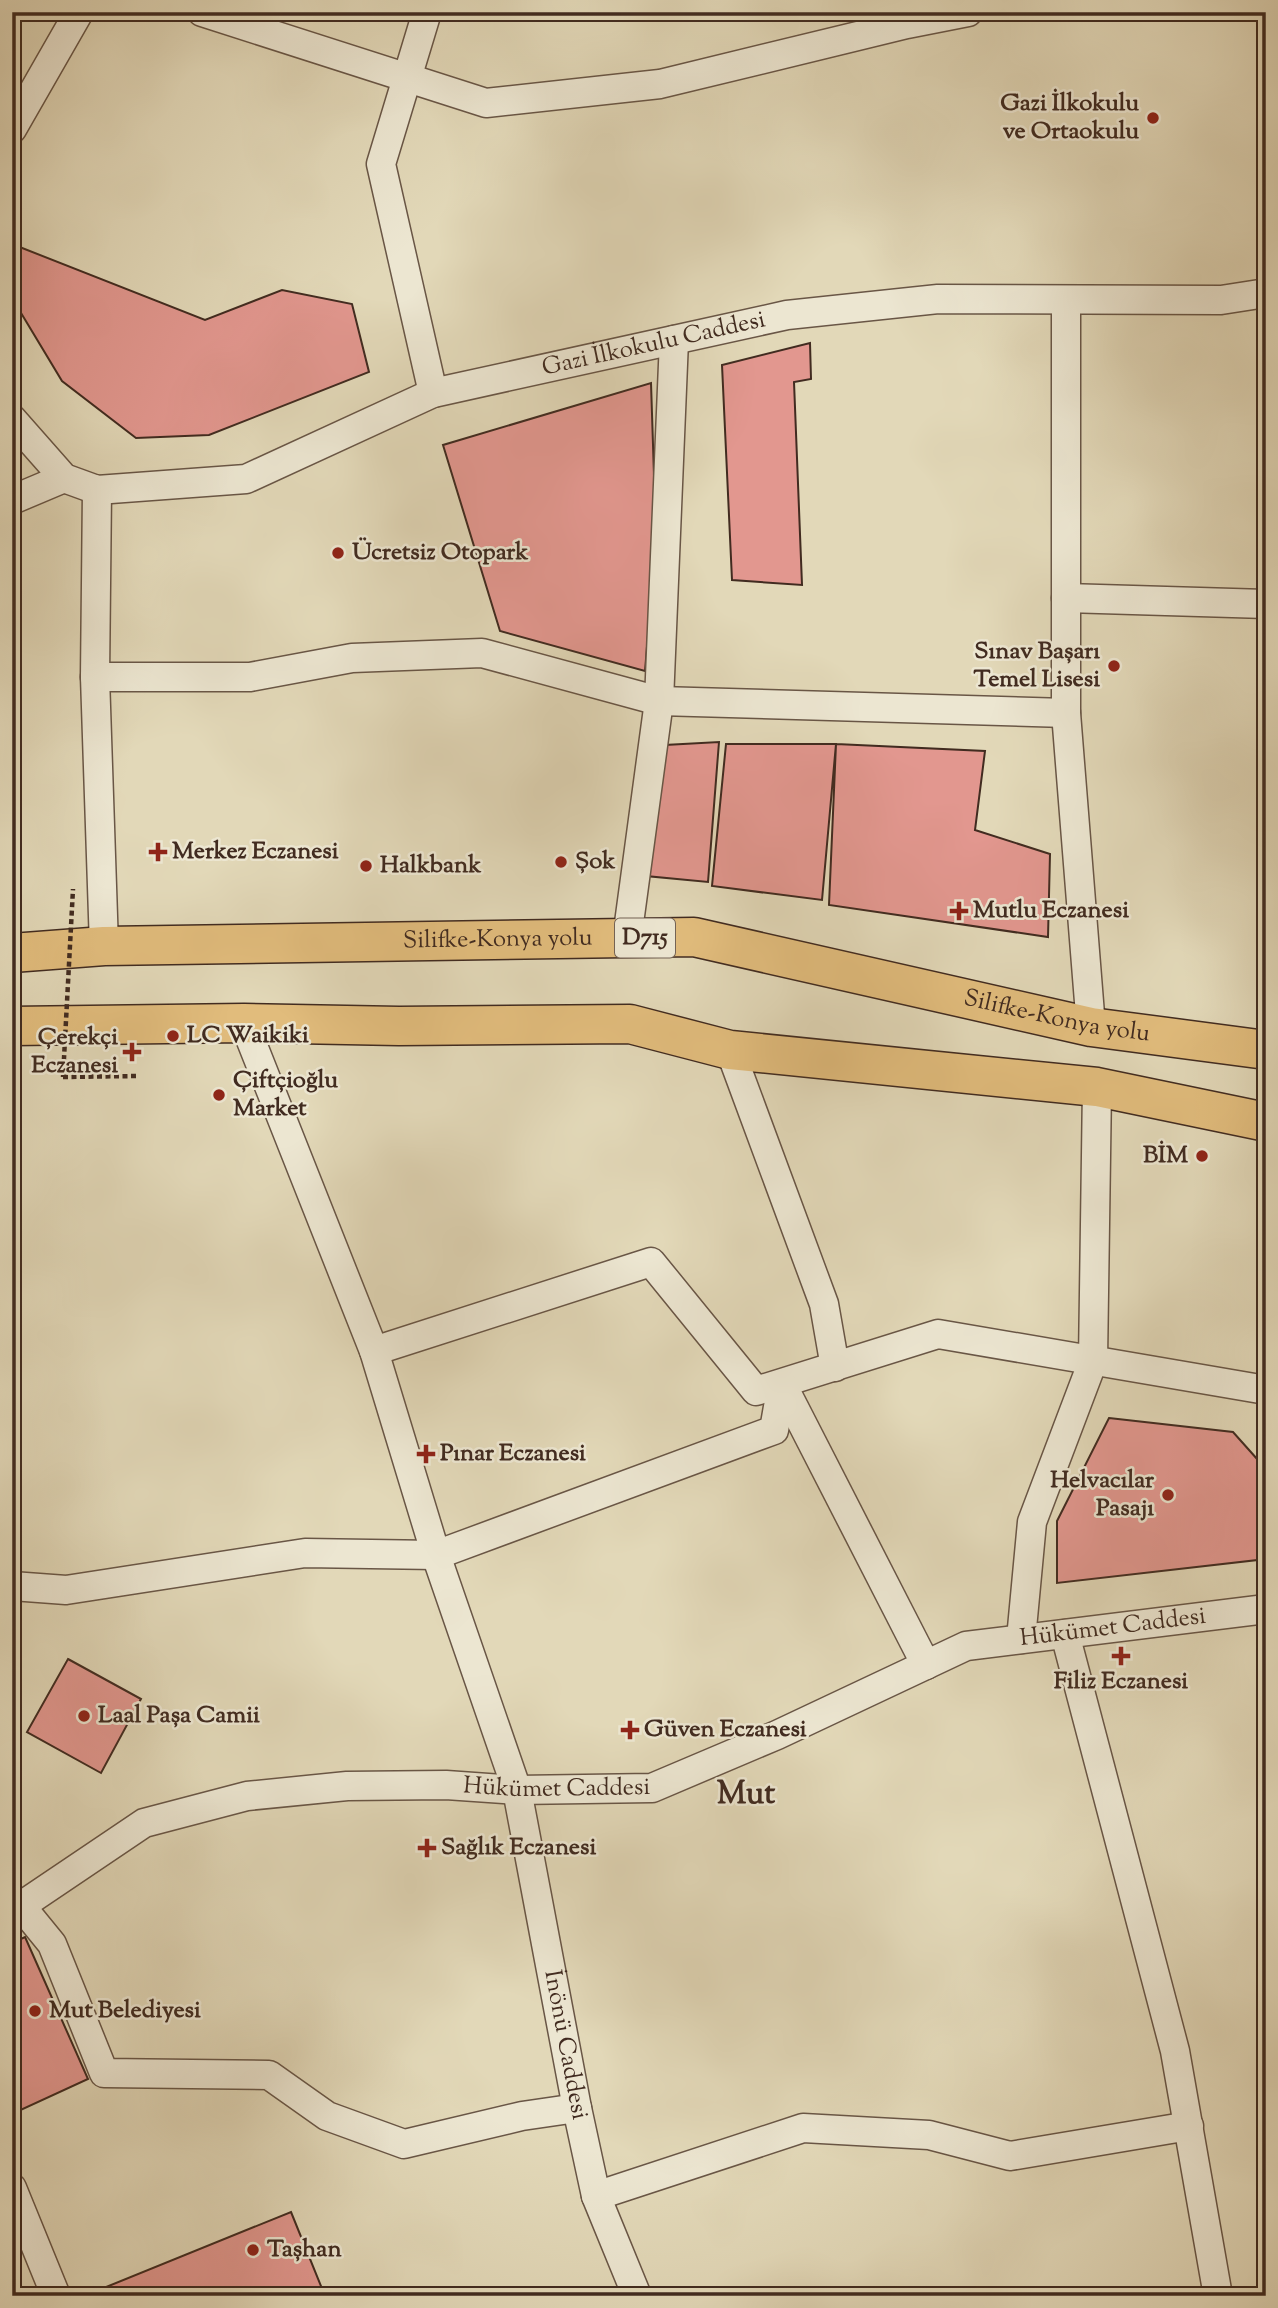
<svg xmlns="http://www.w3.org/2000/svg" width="1278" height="2308" viewBox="0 0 1278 2308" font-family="'Sorts Mill Goudy',serif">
	<rect width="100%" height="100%" fill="#e2d8b8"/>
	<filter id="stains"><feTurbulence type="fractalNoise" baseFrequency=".00286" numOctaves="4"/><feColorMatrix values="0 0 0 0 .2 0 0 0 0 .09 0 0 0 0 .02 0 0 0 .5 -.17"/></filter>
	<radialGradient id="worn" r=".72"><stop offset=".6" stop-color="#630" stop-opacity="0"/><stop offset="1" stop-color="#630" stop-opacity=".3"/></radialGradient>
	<path fill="#e2978f" stroke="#412b20" stroke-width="2" d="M12,244L205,320L282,290L352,304L369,372L209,435L136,438L62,381L12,298Z
		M810,343L811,379L794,382L802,585L732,580L722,365Z
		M651,383L656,537L645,671L500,631L443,445Z
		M719,742L708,882L646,876L665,745Z
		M726,744H836L822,900L712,886Z
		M836,744L985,751L975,830L1050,854L1048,937L829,905Z
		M1109,1418L1233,1432L1266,1469V1559L1057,1583V1521Z
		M68,1659L141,1699L101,1773L27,1732Z
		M25,1937L88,2079L12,2114V1943Z
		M291,2212L325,2296H261L259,2290L247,2296H110L106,2287Z"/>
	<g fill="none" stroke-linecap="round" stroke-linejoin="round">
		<defs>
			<g id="street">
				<path d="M202,12L486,103L660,84L907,24L968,12"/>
				<path d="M427,12L381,164L433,393"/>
				<path d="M12,129L79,12"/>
				<path d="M1066,300V713L1091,1027"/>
				<path id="s1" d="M12,419L64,478L97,490L246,479L433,393L787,315L938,299L1221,300L1266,293"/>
				<path d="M12,500L64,478"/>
				<path d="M1066,598L1266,604"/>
				<path d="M95,677L97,490"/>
				<path d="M627,938L659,701L674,340"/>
				<path d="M104,946L95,677H250L352,658L482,653L659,701L1066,713"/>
				<path id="s2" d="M244,1023L374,1351L436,1555L517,1790L577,2108L596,2196L637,2296"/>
				<path d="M730,1050L824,1304L835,1367"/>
				<path d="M374,1351L651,1262L756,1391L938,1334L1266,1390"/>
				<path d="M782,1384L926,1665"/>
				<path d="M12,1586L66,1590L305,1553L436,1555L774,1430L782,1384"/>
				<path d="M1065,1634L1175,2051L1218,2296"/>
				<path d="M1021,1639L1032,1522L1093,1361L1097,1087"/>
				<path d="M21,1906L52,1944L104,2073L269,2075L327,2116L404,2144L522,2116L577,2108"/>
				<path id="s3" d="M12,1912L144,1823L247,1796L347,1786L446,1785L517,1790L652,1788L777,1735L966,1646L1266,1609"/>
				<path d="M12,2188L56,2296"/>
				<path d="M596,2196L803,2128L929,2135L1010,2156L1189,2126"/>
			</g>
			<g id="highway">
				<path id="s4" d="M12,953L104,946L694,937L1091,1027L1266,1050"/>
				<path d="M12,1026L244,1023L399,1026L630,1024L730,1050L1097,1087L1266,1122"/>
			</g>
		</defs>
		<use href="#street" stroke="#695646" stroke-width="31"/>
		<use href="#highway" stroke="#412b20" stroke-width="41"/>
		<path stroke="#412b20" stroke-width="4.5" stroke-dasharray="5 3.5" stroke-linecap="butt" d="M63,1077L139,1076"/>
		<use href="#street" stroke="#ece6d1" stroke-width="28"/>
		<use href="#highway" stroke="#e1bc7c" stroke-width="38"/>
		<path stroke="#412b20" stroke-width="4.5" stroke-dasharray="5 3.5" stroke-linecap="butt" d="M63,1077L73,889"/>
	</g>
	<g fill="#8f2418" stroke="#ece6d1" stroke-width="2.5">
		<circle cx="1153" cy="118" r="7"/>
		<circle cx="338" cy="553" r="7"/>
		<circle cx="1114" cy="666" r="7"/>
		<path d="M154.5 841.5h7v7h7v7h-7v7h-7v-7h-7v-7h7z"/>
		<circle cx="561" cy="862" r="7"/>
		<circle cx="366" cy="866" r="7"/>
		<path d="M955.5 900.5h7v7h7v7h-7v7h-7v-7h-7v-7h7z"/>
		<circle cx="173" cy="1036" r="7"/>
		<path d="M128.5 1041.5h7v7h7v7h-7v7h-7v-7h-7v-7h7z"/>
		<circle cx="219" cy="1095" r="7"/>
		<circle cx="1202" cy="1156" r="7"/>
		<path d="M422.5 1443.5h7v7h7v7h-7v7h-7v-7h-7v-7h7z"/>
		<circle cx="1168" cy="1495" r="7"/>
		<path d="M1117.5 1645.5h7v7h7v7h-7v7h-7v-7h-7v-7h7z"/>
		<circle cx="84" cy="1716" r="7"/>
		<path d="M626.5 1719.5h7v7h7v7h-7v7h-7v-7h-7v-7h7z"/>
		<path d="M423.5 1837.5h7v7h7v7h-7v7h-7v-7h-7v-7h7z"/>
		<circle cx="35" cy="2011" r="7"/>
		<circle cx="253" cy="2250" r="7"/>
	</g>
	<g text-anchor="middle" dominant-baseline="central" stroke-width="5" stroke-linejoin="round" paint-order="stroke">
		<rect fill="#ece6d1" stroke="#746355" stroke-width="2" x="615" y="918.5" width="60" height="39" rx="5"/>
		<g font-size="23" font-weight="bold" fill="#412b20">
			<text x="645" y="938">D715</text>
		</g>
		<g font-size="24" font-weight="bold" fill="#412b20" stroke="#ece6d1" text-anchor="start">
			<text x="1139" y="104" text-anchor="end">Gazi İlkokulu<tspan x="1139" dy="28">ve Ortaokulu</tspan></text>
			<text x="352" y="553">Ücretsiz Otopark</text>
			<text x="1100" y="652" text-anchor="end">Sınav Başarı<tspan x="1100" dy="28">Temel Lisesi</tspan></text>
			<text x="172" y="852">Merkez Eczanesi</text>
			<text x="575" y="862">Şok</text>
			<text x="380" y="866">Halkbank</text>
			<text x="973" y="911">Mutlu Eczanesi</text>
			<text x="187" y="1036">LC Waikiki</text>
			<text x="118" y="1038" text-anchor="end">Çerekçi<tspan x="118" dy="28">Eczanesi</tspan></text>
			<text x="233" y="1081">Çiftçioğlu<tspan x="233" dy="28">Market</tspan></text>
			<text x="1188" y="1156" text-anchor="end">BİM</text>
			<text x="440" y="1454">Pınar Eczanesi</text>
			<text x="1154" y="1481" text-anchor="end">Helvacılar<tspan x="1154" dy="28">Pasajı</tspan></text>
			<text x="1121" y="1682" text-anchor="middle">Filiz Eczanesi</text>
			<text x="98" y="1716">Laal Paşa Camii</text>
			<text x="644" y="1730">Güven Eczanesi</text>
			<text x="441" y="1848">Sağlık Eczanesi</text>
			<text x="49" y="2011">Mut Belediyesi</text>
			<text x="267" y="2250">Taşhan</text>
		</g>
		<g font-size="24" fill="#412b20" stroke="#ece6d1">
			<text stroke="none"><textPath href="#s1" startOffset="695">Gazi İlkokulu Caddesi</textPath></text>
			<text stroke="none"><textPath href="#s4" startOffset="486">Silifke-Konya yolu</textPath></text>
			<text stroke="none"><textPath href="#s4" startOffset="1054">Silifke-Konya yolu</textPath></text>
			<text stroke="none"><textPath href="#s3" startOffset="1164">Hükümet Caddesi</textPath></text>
			<text stroke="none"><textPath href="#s3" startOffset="576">Hükümet Caddesi</textPath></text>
			<text stroke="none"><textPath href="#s2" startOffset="1074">İnönü Caddesi</textPath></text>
		</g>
		<g font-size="32" font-weight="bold" fill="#412b20" stroke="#ece6d1">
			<text x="746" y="1795">Mut</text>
		</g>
	</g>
	<rect width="1278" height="2308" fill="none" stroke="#e2d8b8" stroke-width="42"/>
	<rect x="14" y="14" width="1250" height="2280" fill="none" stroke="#412b20" stroke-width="3.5"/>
	<rect x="21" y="21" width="1236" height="2266" fill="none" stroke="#412b20" stroke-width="2"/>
	<rect width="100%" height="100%" filter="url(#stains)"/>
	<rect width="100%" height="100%" fill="url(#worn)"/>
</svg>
